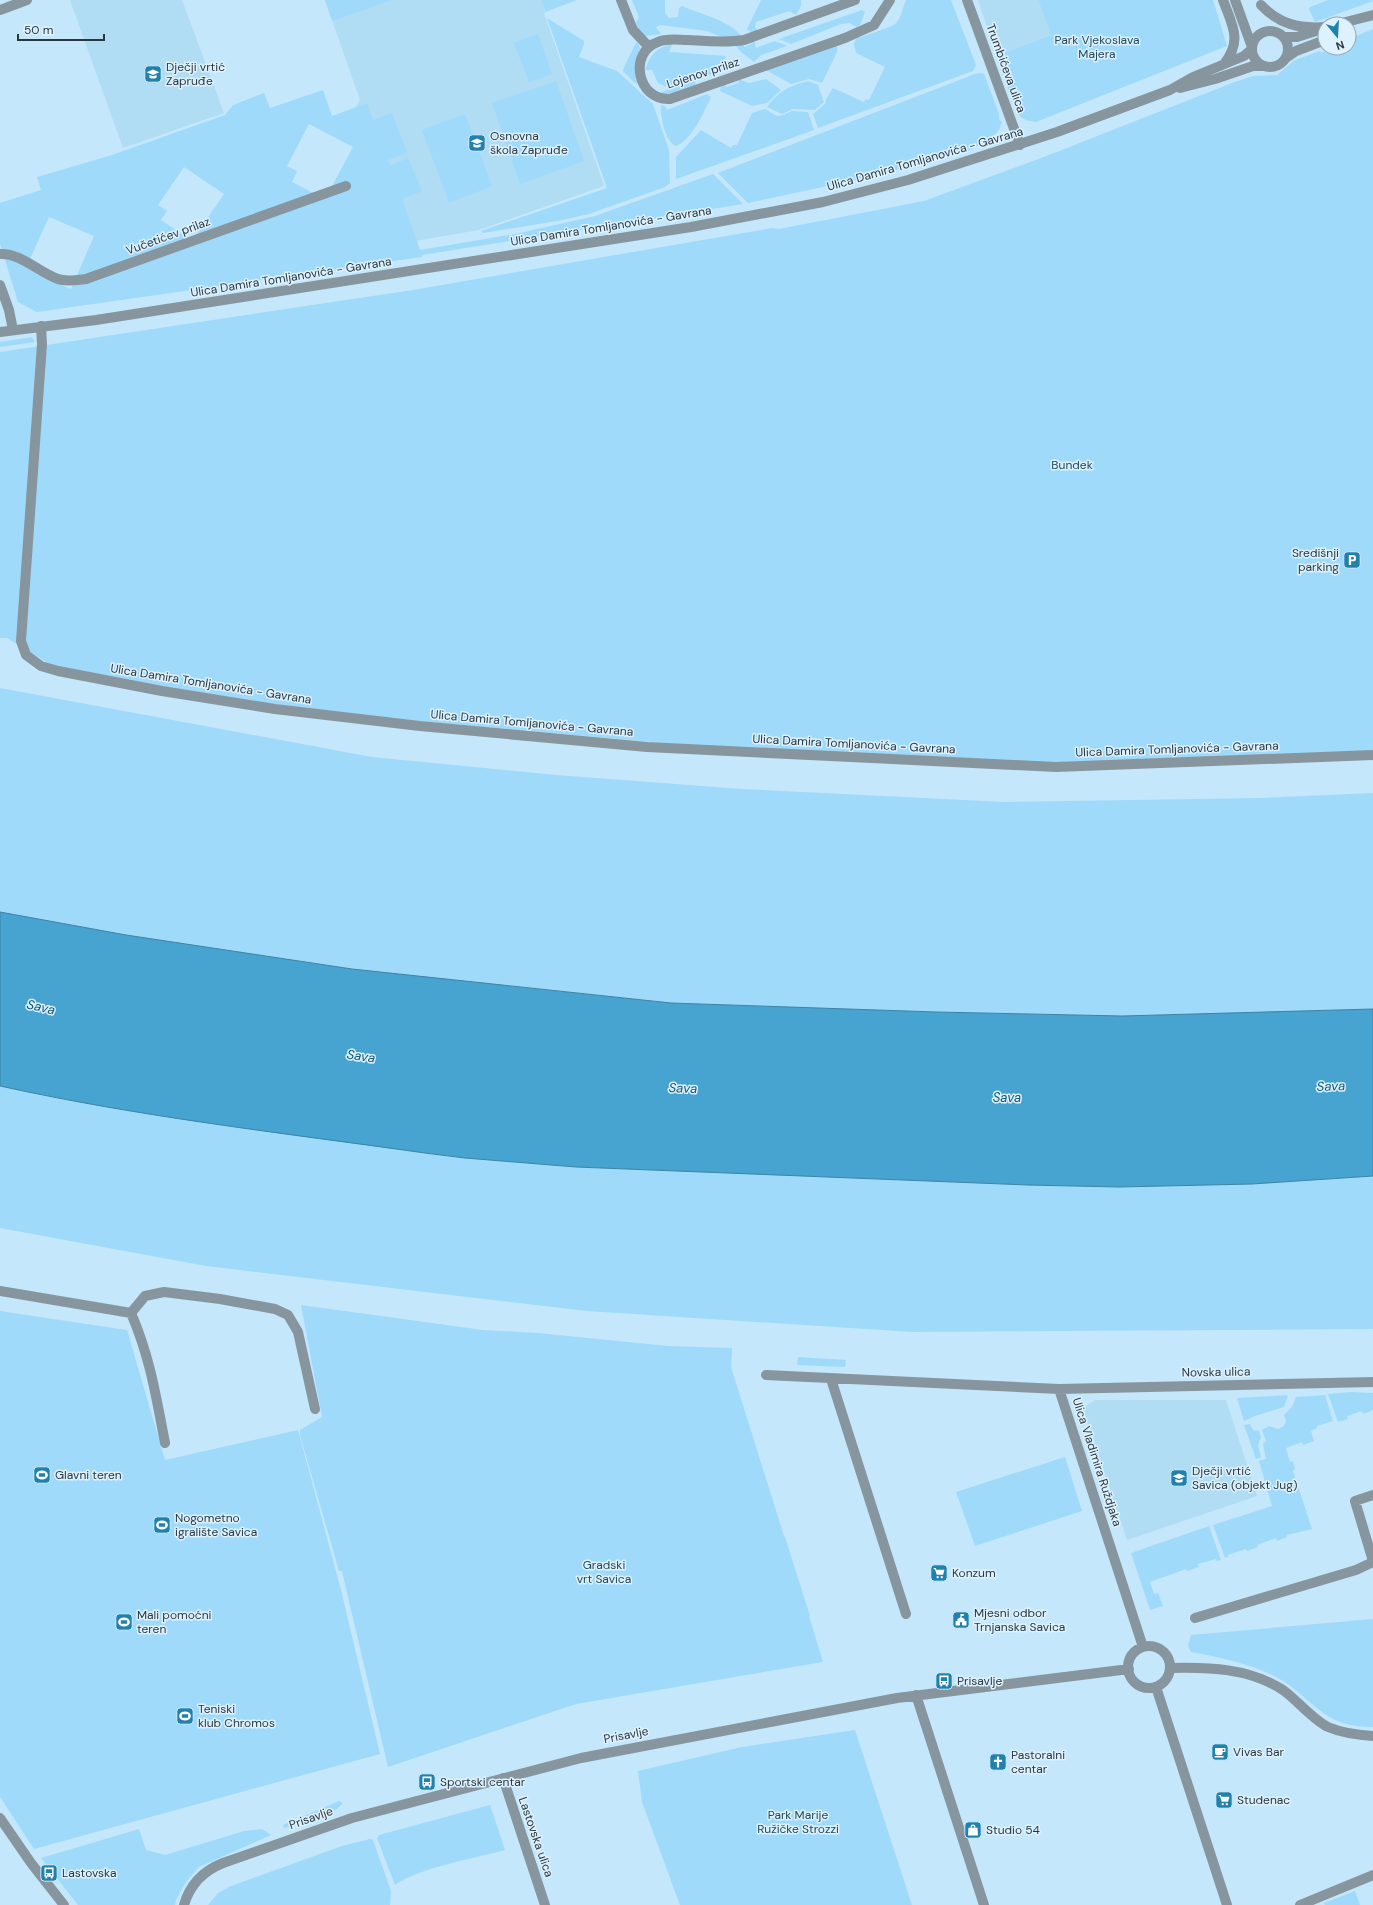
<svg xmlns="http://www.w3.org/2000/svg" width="1373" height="1905" viewBox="0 0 1373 1905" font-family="'DM Sans',sans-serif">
	<rect width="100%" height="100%" fill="#c4e7fb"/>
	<path fill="#b0dcf4" d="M70,0H182L224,113L123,148Z
		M325,0H577L544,13L604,186L479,230L380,247L354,110L360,100Z
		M978,0H1038L1051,35L997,56Z
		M1095,1400H1226L1257,1496L1127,1540L1083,1408Z"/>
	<path fill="#9fdafb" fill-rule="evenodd" d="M325,0H392L332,21Z
		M541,0H576L546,11Z
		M632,0H665V13L669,18L678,17L679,8L682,6C702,15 728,19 742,37L724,38L707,31L660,25L656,27L661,34L646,36L638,31L636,23L639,17Z
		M761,0H801V6L796,15L789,11L756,22L755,27L758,31C753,33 751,33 747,29Z
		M906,0H951L976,65L973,71L818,128L813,114L825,104L826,99L833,88L864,102L866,99L869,100L885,67L856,53L854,44L856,39C863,36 892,27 895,24C901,19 903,7 906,0Z
		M1038,0H1213L1227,46L1036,122C1032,121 1025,121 1021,117C1013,109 1002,69 997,56L1051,35Z
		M1328,0H1373V1L1315,22L1309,9L1310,7Z
		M862,10L865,12L860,25L857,27L849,23L841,24L791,44L779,39Z
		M547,18L584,41V44L579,57L617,71L653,104L669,150L670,183L665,187L589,214L557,221L483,233L481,231L607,188Z
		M1373,29V751L1070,765L725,748L652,742L420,721L273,704L196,694L51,665L7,638H0V352L413,290L772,228L779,229L924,201L1049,155L1232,83L1253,76L1279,75L1278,74L1295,60L1320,51L1321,53L1326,51L1327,48H1349V39Z
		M538,34L552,74L529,82L514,43Z
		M754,40L756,48L775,41L787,46L761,55L754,62L741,52L736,46L743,43L744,47L751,44V41Z
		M637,41L640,48L635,68L637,85L623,71L624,67Z
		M672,44L669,52L726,56L722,70L695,80L696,87L669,95L658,94L667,90V87L658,83L652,70H645C650,55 657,47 672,44Z
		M837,44V52L822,83L809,79L791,84L766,70Z
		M981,73L984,74L999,114V120L1002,122L999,130L991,138L970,150L874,176L748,203L718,173L975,74Z
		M738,79L749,83L766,79L781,90L767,103L752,106L720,91L721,86L725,84L726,87L739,83Z
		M556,81L584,161L520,184L492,103Z
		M808,81L818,85L824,102L815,110L793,109L782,114L767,107C779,91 789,86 808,81Z
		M323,90L332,116L367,103L373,120L392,113L407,152L388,160L390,166L408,158L422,191L402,199L420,250L515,234L595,216L713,174L743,204L422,255V257L37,312L18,302L0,244V203L41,190L37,177L112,155L225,115L233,105L264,93L270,108ZM309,124L353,147L325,199L292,182L297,171L287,166ZM184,167L224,194L192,241L161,220L167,211L158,205ZM49,217L94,236L71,289L36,274L40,264L30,259Z
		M707,94L711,97C705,110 690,144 675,146C665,139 660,117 661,105L665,106L667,110Z
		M765,109L777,116L783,115L792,111L808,112L814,130L676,179V157L701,130L731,148L733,145H737L752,113Z
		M465,114L492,186L449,203L422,130Z
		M32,337L35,342L0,347V342Z
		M0,688L372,757L556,775L742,789L1005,802L1261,798L1373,793V1009L1122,1016L936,1012L671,1003L352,969L126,935L0,912Z
		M0,1086L55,1098L425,1153L465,1158L576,1167L1028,1185L1119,1187L1252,1184L1373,1176V1329L913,1332L587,1311L206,1266L0,1228Z
		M301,1305L483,1330L538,1333L668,1346L732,1348L731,1367L784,1536L785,1537L810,1616H809L823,1662L576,1704L388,1767L344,1580L342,1571H339L300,1435V1430L322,1417Z
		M0,1311L127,1330L165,1460L298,1430L341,1590L380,1754L34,1849L0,1797Z
		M798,1357L846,1360L845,1367L797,1365Z
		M1351,1392L1373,1393V1410L1363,1414L1362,1411L1347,1416L1348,1419L1338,1422L1328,1394Z
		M1288,1395L1284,1407L1255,1416L1244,1421L1237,1398Z
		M1325,1395L1333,1421L1317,1426V1428L1311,1431L1314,1441L1303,1445L1302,1442L1286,1448L1290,1462L1293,1461L1295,1469L1293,1471L1312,1529L1287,1535V1537L1277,1541L1276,1538L1257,1545L1258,1547L1247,1551L1246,1549L1228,1555V1557L1225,1558L1213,1525L1272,1506L1259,1461L1266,1459L1263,1444L1266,1441L1262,1430L1269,1426L1278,1429L1284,1426L1286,1421L1284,1415L1292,1407L1296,1397Z
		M1250,1424L1253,1430L1259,1431L1261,1437L1258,1445L1261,1457L1256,1459L1244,1425Z
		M1065,1457L1082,1511L975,1546L956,1492Z
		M1209,1526L1221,1560L1217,1561L1216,1559L1198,1564L1199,1567L1187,1571L1186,1569L1150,1582L1154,1594L1158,1593L1163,1606L1150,1610L1131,1553Z
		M1373,1619V1727C1363,1727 1353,1726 1343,1723C1318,1715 1301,1690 1278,1678C1252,1664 1219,1657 1191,1652L1188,1646L1191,1635Z
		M855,1730L912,1905H680L642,1802L638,1771L742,1747Z
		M339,1801L343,1803L337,1809L289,1827L284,1828L283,1825Z
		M490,1805L505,1850C476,1858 418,1868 395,1885L377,1838L379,1835Z
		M139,1829L146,1850L165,1855L244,1831L262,1829L271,1835L199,1867L186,1882L176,1900L175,1905H78L41,1858Z
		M370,1839L373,1840L391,1891L390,1905H208L218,1893L231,1886L342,1846Z
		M1355,1891L1360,1905H1325L1324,1903Z"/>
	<path fill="#47a3d0" stroke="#3e83a4" d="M0,912L126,935L352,969L671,1003L936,1012L1122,1016L1373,1009V1176L1252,1184L1119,1187L1028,1185L576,1167L465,1158L425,1153C283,1133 140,1117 0,1086Z"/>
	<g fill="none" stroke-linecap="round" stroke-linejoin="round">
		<path stroke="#87969e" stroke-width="10" d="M621,0L633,30L649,47
			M855,0L744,40C726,43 707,41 688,40C678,40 667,38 658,42C628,52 637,101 670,99L845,38L874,25L890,0
			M967,0L1020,145
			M1223,0C1232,25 1243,40 1224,64
			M1235,0L1252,47
			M1261,5C1279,24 1299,29 1325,27
			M0,10L27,0
			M1338,24L1373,15
			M1252 49a18 18 0 1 1 36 0a18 18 0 1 1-36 0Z
			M1284,37H1297L1319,30
			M1286,58L1296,51L1325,40
			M1180,88L1215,79L1253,66H1263
			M0,254C21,253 38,272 58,279C66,282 77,280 86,279L346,186
			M0,285L9,310L13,330
			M41,326L42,344L21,641L26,655L41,666L58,671L162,691L275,709L420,726L647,747L1056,767L1373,755
			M0,332L96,320L691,227L823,202L908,180L1057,132L1170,90L1193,77L1244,56L1252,49
			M0,1291L131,1313C150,1357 156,1396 165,1443
			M131,1313L145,1296L164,1292L220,1299L275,1309L288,1315L298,1332L315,1409
			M766,1375L1059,1389L1373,1382
			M831,1379L906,1614
			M1059,1389L1143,1647
			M1373,1495L1355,1501L1373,1561
			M1195,1618L1356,1570L1373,1562
			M1128 1667a21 21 0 1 1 42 0a21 21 0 1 1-42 0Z
			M1170,1668C1209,1667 1249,1668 1283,1690C1297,1700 1313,1720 1328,1727C1342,1733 1358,1735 1373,1736
			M1156,1687L1227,1905
			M916,1695L984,1905
			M503,1778L545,1905
			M0,1818L31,1863L64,1905
			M184,1905C190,1884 203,1871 223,1863L352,1818L581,1758L897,1698L1129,1669
			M1300,1905L1373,1875"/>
	</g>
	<defs>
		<symbol id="school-square" viewBox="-11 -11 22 22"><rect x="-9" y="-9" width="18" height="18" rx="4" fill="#2081ad" stroke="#ddf2fe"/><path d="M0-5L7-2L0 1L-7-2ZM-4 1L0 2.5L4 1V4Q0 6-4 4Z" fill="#fff"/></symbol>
		<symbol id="parking-square" viewBox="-11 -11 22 22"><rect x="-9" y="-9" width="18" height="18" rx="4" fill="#2081ad" stroke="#ddf2fe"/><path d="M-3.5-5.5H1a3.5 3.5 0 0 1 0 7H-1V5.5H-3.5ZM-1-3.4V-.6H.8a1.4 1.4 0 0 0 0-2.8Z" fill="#fff"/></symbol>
		<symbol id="stadium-square" viewBox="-11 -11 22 22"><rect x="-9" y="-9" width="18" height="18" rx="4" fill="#2081ad" stroke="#ddf2fe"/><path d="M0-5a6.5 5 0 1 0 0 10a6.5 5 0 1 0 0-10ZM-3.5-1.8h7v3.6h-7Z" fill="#fff"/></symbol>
		<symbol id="supermarket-square" viewBox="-11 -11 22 22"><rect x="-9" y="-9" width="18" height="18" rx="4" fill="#2081ad" stroke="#ddf2fe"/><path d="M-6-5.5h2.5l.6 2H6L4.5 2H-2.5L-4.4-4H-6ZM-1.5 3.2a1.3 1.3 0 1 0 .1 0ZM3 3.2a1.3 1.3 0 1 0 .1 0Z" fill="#fff"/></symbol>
		<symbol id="civic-square" viewBox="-11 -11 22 22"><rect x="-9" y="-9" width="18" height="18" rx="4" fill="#2081ad" stroke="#ddf2fe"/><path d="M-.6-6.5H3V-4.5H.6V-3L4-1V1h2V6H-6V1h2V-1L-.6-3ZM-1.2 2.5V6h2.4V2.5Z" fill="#fff"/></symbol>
		<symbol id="bus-square" viewBox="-11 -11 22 22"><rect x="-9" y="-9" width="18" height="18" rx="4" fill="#2081ad" stroke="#ddf2fe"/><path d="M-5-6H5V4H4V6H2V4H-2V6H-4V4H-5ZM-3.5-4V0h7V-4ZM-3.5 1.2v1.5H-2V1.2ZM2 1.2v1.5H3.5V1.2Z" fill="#fff"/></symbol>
		<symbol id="cafe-square" viewBox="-11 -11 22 22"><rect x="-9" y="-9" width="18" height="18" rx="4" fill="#2081ad" stroke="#ddf2fe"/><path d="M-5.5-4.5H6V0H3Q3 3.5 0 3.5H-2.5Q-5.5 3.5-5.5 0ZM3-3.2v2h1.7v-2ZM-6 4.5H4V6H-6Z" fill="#fff"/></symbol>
		<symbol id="church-square" viewBox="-11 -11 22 22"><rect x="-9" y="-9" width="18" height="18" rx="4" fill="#2081ad" stroke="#ddf2fe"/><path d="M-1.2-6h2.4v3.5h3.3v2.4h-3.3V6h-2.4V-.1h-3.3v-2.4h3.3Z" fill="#fff"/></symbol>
		<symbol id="shop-square" viewBox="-11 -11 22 22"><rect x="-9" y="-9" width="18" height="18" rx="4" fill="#2081ad" stroke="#ddf2fe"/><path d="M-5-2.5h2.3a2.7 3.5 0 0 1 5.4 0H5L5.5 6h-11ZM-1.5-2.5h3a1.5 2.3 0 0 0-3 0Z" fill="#fff"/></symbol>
	</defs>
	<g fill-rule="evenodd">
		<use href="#school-square" x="143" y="64" width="20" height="20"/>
		<use href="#school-square" x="467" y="133" width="20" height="20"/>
		<use href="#parking-square" x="1342" y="550" width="20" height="20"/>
		<use href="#stadium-square" x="32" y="1465" width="20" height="20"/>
		<use href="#school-square" x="1169" y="1468" width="20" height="20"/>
		<use href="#stadium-square" x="152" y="1515" width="20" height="20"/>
		<use href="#supermarket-square" x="929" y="1563" width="20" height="20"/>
		<use href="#civic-square" x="951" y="1610" width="20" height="20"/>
		<use href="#stadium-square" x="114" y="1612" width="20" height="20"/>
		<use href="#bus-square" x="934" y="1671" width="20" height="20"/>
		<use href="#stadium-square" x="175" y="1706" width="20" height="20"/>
		<use href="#cafe-square" x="1210" y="1742" width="20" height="20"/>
		<use href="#church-square" x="988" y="1752" width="20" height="20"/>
		<use href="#bus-square" x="417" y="1772" width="20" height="20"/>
		<use href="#supermarket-square" x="1214" y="1790" width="20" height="20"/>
		<use href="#shop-square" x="963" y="1820" width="20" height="20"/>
		<use href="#bus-square" x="39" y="1863" width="20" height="20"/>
	</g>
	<g text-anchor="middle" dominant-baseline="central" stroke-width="3" stroke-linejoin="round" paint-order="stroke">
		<g font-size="12" fill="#20475b" stroke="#ddf2fe">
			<text x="1097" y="40">Park Vjekoslava<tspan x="1097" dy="14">Majera</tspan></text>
			<text x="1072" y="465">Bundek</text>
			<text x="604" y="1565">Gradski<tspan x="604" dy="14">vrt Savica</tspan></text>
			<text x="798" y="1815">Park Marije<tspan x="798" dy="14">Ružičke Strozzi</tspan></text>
		</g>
		<g font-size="12" fill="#29373f" stroke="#ddf2fe" text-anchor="start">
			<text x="166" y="67">Dječji vrtić<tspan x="166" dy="14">Zapruđe</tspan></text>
			<text x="490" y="136">Osnovna<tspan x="490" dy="14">škola Zapruđe</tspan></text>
			<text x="1339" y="553" text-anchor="end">Središnji<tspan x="1339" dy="14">parking</tspan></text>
			<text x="1192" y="1471">Dječji vrtić<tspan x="1192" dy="14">Savica (objekt Jug)</tspan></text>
			<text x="55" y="1475">Glavni teren</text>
			<text x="175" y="1518">Nogometno<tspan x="175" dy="14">igralište Savica</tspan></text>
			<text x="952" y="1573">Konzum</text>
			<text x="974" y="1613">Mjesni odbor<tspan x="974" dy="14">Trnjanska Savica</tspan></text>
			<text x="137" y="1615">Mali pomoćni<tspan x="137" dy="14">teren</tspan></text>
			<text x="957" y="1681">Prisavlje</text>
			<text x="198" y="1709">Teniski<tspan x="198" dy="14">klub Chromos</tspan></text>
			<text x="1233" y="1752">Vivas Bar</text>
			<text x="1011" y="1755">Pastoralni<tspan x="1011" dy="14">centar</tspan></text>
			<text x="440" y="1782">Sportski centar</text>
			<text x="1237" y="1800">Studenac</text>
			<text x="986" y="1830">Studio 54</text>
			<text x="62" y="1873">Lastovska</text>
		</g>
		<g font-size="12" fill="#29373f" stroke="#ddf2fe">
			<text transform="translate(1006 68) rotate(70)">Trumbićeva ulica</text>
			<text transform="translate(703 73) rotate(-18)">Lojenov prilaz</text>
			<text transform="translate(925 159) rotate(-16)">Ulica Damira Tomljanovića - Gavrana</text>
			<text transform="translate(611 226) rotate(-9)">Ulica Damira Tomljanovića - Gavrana</text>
			<text transform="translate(168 236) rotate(-20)">Vučetićev prilaz</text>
			<text transform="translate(291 277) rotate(-9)">Ulica Damira Tomljanovića - Gavrana</text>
			<text transform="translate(211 684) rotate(9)">Ulica Damira Tomljanovića - Gavrana</text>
			<text transform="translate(532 723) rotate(5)">Ulica Damira Tomljanovića - Gavrana</text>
			<text transform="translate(854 744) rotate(3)">Ulica Damira Tomljanovića - Gavrana</text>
			<text transform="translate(1177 749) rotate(-2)">Ulica Damira Tomljanovića - Gavrana</text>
			<text transform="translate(1216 1372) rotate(-1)">Novska ulica</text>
			<text transform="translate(1097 1462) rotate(72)">Ulica Vladimira Ruždjaka</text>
			<text transform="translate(626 1735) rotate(-11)">Prisavlje</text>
			<text transform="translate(311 1818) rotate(-19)">Prisavlje</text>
			<text transform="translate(536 1837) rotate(71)">Lastovska ulica</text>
		</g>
		<g font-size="13" font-style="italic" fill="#0a5574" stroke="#ddf2fe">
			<text transform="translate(41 1007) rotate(13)">Sava</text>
			<text transform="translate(361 1056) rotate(8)">Sava</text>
			<text transform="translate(1331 1086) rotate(-2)">Sava</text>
			<text transform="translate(683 1088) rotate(2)">Sava</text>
			<text x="1007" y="1097">Sava</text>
		</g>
	</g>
	<g transform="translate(1337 36) rotate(162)"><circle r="19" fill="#ddf2fe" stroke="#95a7b2"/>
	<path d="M0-3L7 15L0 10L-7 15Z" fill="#2081ad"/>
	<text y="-6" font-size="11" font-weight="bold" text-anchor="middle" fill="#29373f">N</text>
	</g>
	<path d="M18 34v6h86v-6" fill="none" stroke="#29373f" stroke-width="2"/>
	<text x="24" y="34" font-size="12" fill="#29373f" stroke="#ddf2fe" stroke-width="3" paint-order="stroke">50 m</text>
</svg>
